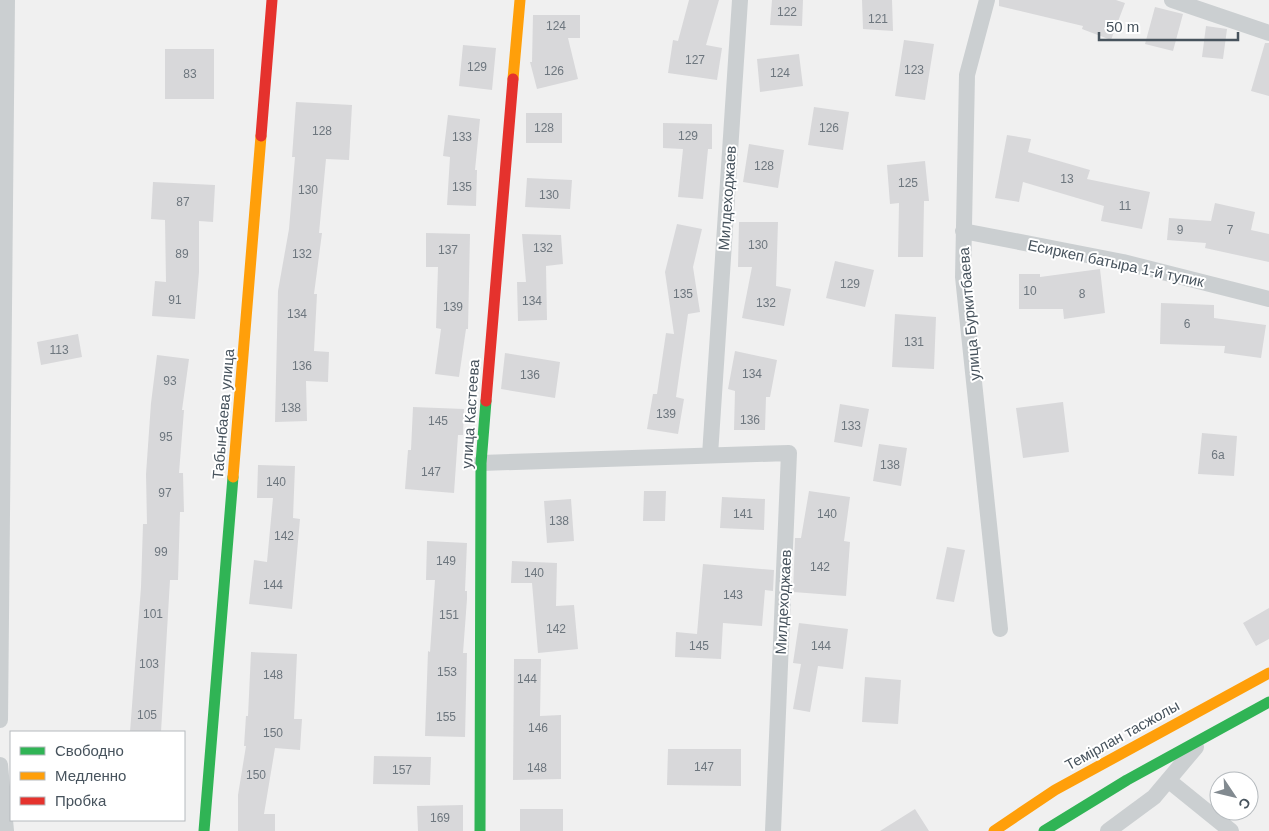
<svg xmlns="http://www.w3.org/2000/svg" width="1269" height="831" viewBox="0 0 1269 831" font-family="Arial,sans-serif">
	<rect width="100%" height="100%" fill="#f0f0f0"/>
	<path fill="#d8d8da" d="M689,0H719L706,45L722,48L717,80L668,73L673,40L678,41Z
		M772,0H803L802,26L770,25Z
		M862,0H892L893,31L863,29Z
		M999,0H1116L1125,3L1111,40L1082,29L1083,26L999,6Z
		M1155,7L1183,14L1173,51L1145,44Z
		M533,15H580V38H568L578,79L537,89L530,62H532Z
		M1206,26L1227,29L1223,59L1202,57Z
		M904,40L934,44L925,100L895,96Z
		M1265,43H1269V96L1251,91Z
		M463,45L496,48L492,90L459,86Z
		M165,49H214V99H165Z
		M799,54L803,86L760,92L757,59Z
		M296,102L352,105L349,160L326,159L319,233H322L314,294H317L314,351L329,352L328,382L306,381L307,421L275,422L278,291L289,229L295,157H292Z
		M814,107L849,112L843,150L808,145Z
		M526,113H562V143H526Z
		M448,115L480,119L475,170H477L476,206L447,205L450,157L443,156Z
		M663,123L712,124V149H708L703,199L678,197L683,149L663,148Z
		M1007,135L1031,139L1028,152L1090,170L1087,179L1150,192L1142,229L1101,221L1104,206L1023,182L1019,202L995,198Z
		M749,144L784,150L778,188L743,182Z
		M925,161L929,201H924L923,257H898L899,203L890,204L887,165Z
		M527,178L572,180L570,209L525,207Z
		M153,182L215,185L213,222L199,221V272L195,319L152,316L155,281L166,282L165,220L151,219Z
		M1215,203L1255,212L1251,230L1269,234V262L1205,248L1206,243L1167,240L1169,218L1211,221Z
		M739,222H778L776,286L791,289L784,326L742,318L752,267H738Z
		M677,224L702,229L693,267L700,312L688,314L676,397L684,399L678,434L647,429L653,394H657L666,333L674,334L665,272Z
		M426,233L470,234L468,329H466L459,377L435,374L441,329L436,328L438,267H426Z
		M522,234L561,235L563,264L546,266L547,320L518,321L517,282H526Z
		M835,261L874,270L865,307L826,298Z
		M1100,269L1105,313L1064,319L1063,309H1019V274H1040V277Z
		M1161,303L1214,305V318L1266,325L1261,358L1224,353L1225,346L1160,344Z
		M895,314L936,317L934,369L892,367Z
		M78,334L82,357L41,365L37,342Z
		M735,351L777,360L770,397H766L765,430H734L735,391L728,389Z
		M505,353L560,362L555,398L501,389Z
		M157,355L189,359L182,410H184L179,473H183L184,512H180L178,580H170L161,732H130L141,587L143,524H147L146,474L151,403Z
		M1063,402L1069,452L1023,458L1016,408Z
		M840,404L869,409L862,447L834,442Z
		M413,407L464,409L463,435H458L454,493L405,489L408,450H411Z
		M1202,433L1237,436L1234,476L1198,474Z
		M879,444L907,448L901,486L873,481Z
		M258,465L295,466L293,518L300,519L292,609L249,604L254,560L267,562L273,498H257Z
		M644,491H666L665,521H643Z
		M809,491L850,497L844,541L850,542L846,596L793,592L795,538H801Z
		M722,497L765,499L764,530L720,528Z
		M571,499L574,541L547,543L544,501Z
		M427,541L467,543L465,591H467V599L463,653H467L465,737L425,736L428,651L430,652L435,580H426Z
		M947,547L965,550L954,602L936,599Z
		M512,561L557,563L556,606L574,605L578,649L538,653L532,583H511Z
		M703,564L774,570L773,591L765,590L762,626L723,623L721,659L675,657L676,632L697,634Z
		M1269,608V639L1256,646L1243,623Z
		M799,623L848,629L843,669L818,666L810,712L793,709L801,664L793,663Z
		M251,652L297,654L294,719H302L300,750L275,748L264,814H275V831H238V795L246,746H244L246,716H248Z
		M514,659H541L540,716L561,715V779L513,780Z
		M865,677L901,680L898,724L862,722Z
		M668,749H741V786L667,785Z
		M374,756L431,757L430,785L373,784Z
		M463,805V831H418L417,806Z
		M520,809H563V831H520Z
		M915,809L929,831H880Z"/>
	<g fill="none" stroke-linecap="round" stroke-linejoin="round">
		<path stroke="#cbcfd1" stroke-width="16" d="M987,0L967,75L963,277L1000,629
			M1172,0L1269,33
			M963,231L1123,262L1269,299
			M710,455L740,0
			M481,463L789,453L773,831
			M0,720L7,0
			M0,765L6,831
			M1168,780L1231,831
			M1108,831L1154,797L1196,747"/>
		<path stroke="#30b455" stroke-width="11" d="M204,831L233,477
			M480,831L481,463L486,401
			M1044,831L1127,780L1269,702"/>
		<path stroke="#ff9f0a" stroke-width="11" d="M513,79L520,0
			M233,477L261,136
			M994,831L1055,790L1269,673"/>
		<path stroke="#e5322d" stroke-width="11" d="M261,136L272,0
			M486,401L513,79"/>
	</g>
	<g text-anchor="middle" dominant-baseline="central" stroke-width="4" stroke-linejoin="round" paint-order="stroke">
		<g font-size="12" fill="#6d767e">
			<text x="787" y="12">122</text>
			<text x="878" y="19">121</text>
			<text x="556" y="26">124</text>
			<text x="695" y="60">127</text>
			<text x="477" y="67">129</text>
			<text x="914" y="70">123</text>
			<text x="554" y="71">126</text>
			<text x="780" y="73">124</text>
			<text x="190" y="74">83</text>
			<text x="544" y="128">128</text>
			<text x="829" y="128">126</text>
			<text x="322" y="131">128</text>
			<text x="688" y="136">129</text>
			<text x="462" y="137">133</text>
			<text x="764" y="166">128</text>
			<text x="1067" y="179">13</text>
			<text x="908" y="183">125</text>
			<text x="462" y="187">135</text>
			<text x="308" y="190">130</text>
			<text x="549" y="195">130</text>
			<text x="183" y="202">87</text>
			<text x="1125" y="206">11</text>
			<text x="1180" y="230">9</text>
			<text x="1230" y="230">7</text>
			<text x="758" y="245">130</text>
			<text x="543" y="248">132</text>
			<text x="448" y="250">137</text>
			<text x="182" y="254">89</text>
			<text x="302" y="254">132</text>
			<text x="850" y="284">129</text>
			<text x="1030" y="291">10</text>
			<text x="683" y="294">135</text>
			<text x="1082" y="294">8</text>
			<text x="175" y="300">91</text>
			<text x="532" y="301">134</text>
			<text x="766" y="303">132</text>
			<text x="453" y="307">139</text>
			<text x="297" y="314">134</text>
			<text x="1187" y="324">6</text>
			<text x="914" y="342">131</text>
			<text x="59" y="350">113</text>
			<text x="302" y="366">136</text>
			<text x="752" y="374">134</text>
			<text x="530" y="375">136</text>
			<text x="170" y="381">93</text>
			<text x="291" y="408">138</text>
			<text x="666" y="414">139</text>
			<text x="750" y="420">136</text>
			<text x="438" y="421">145</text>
			<text x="851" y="426">133</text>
			<text x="166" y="437">95</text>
			<text x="1218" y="455">6а</text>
			<text x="890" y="465">138</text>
			<text x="431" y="472">147</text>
			<text x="276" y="482">140</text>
			<text x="165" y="493">97</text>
			<text x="743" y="514">141</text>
			<text x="827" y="514">140</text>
			<text x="559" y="521">138</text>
			<text x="284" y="536">142</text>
			<text x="161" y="552">99</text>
			<text x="446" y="561">149</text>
			<text x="820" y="567">142</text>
			<text x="534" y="573">140</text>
			<text x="273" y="585">144</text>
			<text x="733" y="595">143</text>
			<text x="153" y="614">101</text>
			<text x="449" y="615">151</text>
			<text x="556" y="629">142</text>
			<text x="699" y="646">145</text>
			<text x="821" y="646">144</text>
			<text x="149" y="664">103</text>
			<text x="447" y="672">153</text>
			<text x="273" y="675">148</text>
			<text x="527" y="679">144</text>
			<text x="147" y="715">105</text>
			<text x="446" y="717">155</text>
			<text x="538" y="728">146</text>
			<text x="273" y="733">150</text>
			<text x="704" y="767">147</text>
			<text x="537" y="768">148</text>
			<text x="402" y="770">157</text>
			<text x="256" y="775">150</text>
			<text x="440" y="818">169</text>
		</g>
		<g font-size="15" fill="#47535d" stroke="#fff">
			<text transform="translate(727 198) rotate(-86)">Милдеходжаев</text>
			<text transform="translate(1116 263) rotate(12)">Есиркеп батыра 1-й тупик</text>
			<text transform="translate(969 314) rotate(-95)">улица Буркитбаева</text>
			<text transform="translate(223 414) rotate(-85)">Табынбаева улица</text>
			<text transform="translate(470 414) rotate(-86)">улица Кастеева</text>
			<text transform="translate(783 602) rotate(-87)">Милдеходжаев</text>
			<text transform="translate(1122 735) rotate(-29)">Темірлан тасжолы</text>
		</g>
	</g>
	<rect x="10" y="731" width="175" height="90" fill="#ffffff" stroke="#b5babe"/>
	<rect x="20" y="747" width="25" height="8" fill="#30b455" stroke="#b5babe"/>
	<text x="55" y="756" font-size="15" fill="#47535d">Свободно</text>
	<rect x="20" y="772" width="25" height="8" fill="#ff9f0a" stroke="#b5babe"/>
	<text x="55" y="781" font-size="15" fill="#47535d">Медленно</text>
	<rect x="20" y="797" width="25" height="8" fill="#e5322d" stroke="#b5babe"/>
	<text x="55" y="806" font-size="15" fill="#47535d">Пробка</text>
	<g transform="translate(1234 796) rotate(125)"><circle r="24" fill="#ffffff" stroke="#b5babe"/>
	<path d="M0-4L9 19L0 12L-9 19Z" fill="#828a90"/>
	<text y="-8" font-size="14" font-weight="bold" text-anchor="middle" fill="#47535d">С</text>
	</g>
	<path d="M1099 32v8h139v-8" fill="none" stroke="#47535d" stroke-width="2.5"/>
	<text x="1106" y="32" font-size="15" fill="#47535d" stroke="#ffffff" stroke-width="4" paint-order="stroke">50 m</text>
</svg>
